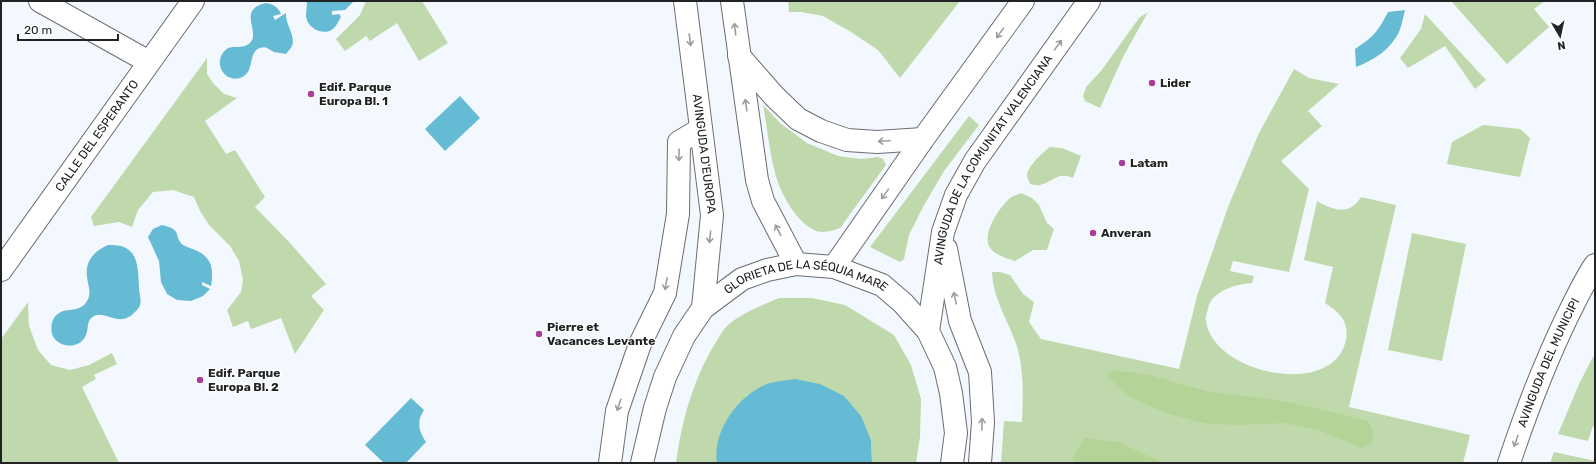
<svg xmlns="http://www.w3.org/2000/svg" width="1596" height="464" viewBox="0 0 1596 464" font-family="Rubik,sans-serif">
	<rect width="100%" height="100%" fill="#f3f8fe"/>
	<path fill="#c0d9ac" d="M366,1H422L448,43L419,61L397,23L370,41L366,36L345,51L336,39L360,15Z
		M788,1H960L900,78L878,50L851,32L823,16L801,12H789Z
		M1451,1H1545L1534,9L1549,27L1507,64Z
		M1148,12L1123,57L1100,108L1085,101L1083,96L1086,87L1101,71L1139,18Z
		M1425,14L1486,80L1475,89L1445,46L1408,68L1400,58L1421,29Z
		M207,58V74L213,83L224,94L237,98L205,121L226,154L235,150L265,197L255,207L291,244L326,284L311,296L324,310L295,354L281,318L251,329L248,321L233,327L227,310L241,292L243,280L239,261L230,246L209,225L200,211L194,197L173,190L153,192L138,210L132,227L119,222L94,226L91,217Z
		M1294,69L1309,78L1339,84L1308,111L1322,126L1281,161L1309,189L1289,272L1233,261L1230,271L1254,276L1252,283C1236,284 1211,291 1208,309C1207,313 1205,317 1206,321C1213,375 1336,399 1346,339C1349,321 1340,313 1325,303L1333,267L1304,260L1317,201C1327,207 1342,214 1353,206C1356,204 1359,200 1361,197L1396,205L1349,407L1470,435L1463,463H1001L1004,421L1022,422C1023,398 1024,374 1018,350C1010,322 993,301 992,272H1000L1010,275L1023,294L1034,302L1029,322L1041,339L1179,369L1197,296L1228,207L1259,133Z
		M763,105L780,123L807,143L838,156L861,159L878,157L883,159L886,165L840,228C832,231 822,234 814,230C795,221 778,189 774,169C769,149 767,126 763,105Z
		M969,116L979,125L944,171L923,207L909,235L904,259L900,262L870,247Z
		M1483,125L1520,129L1530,138L1520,177L1447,164L1452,142Z
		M1050,147L1062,148L1081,156L1073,178C1056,171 1053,183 1040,185C1037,186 1033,184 1030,184C1029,181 1027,178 1027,175C1028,166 1043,152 1050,147Z
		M1021,193L1032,198L1039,205L1047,223L1054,229L1047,250H1033L1015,261C1008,259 995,255 990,248C981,234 999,208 1010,198C1012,196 1017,195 1021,193Z
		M1412,233L1466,244L1442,361L1388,350Z
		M779,298H812L845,305L894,335L911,365L921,399L920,437L916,463H872L871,440L748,395L731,413L720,436L717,463H676C682,420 692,383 714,345C718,340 721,332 726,327C740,313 761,306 779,298Z
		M28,302L29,326L38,350L51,365L70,370L89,365L112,353L117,364L94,375L96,379L82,387L119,463H1V339Z
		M1595,353V427L1593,426L1588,441L1558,434L1579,384Z
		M1554,452L1595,461V463H1550Z"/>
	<path fill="#b3d496" d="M1114,370L1149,375L1210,392L1270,399L1321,409L1368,421L1374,434L1371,444L1362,448L1318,430L1284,423L1240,425L1208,424L1166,413L1130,397L1107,376Z
		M1084,438L1119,442L1163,463H1074L1073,457Z"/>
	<path fill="#65bad4" d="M307,1H354L345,10L332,11V15L339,14L341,17C339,20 337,25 334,28C325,37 308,29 306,17C306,12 307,6 307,1Z
		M266,3C273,4 278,7 281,14L273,16L275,20L286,13C285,24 296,36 292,46C291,48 288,51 286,54C283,53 277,53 274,52C268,49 266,46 260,48C247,52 256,73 240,78C223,83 211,60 228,48C234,46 242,48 247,45C265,35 234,10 266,3Z
		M1405,10C1403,17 1402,25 1399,32C1390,50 1374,60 1356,67L1355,49C1373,37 1378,32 1388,12Z
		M460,96L480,118L445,151L425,129Z
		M162,225C184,230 173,237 183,245C186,247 191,248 195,250C212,257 214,269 211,286L202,282V285L210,289L203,296L191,301L177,300L167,294L161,282L159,261L148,237L153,229Z
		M108,245C139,243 138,266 139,289C140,300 144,304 134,313C119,328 106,310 94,316C86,320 89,328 86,335C81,348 62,349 54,338C49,330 51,316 61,312C70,308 81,312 87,301C92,293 88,286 87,277C85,261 94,251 108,245Z
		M795,379L820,384L844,396L861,416L871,440L872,463H717C712,430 740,393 770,383C778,381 787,380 795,379Z
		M411,398L424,410C416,422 419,431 426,442L406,463H384L365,445Z"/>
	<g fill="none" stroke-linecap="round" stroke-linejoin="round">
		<defs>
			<g id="street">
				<path d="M40,1L149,62"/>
				<path id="s1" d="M1,270L193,1"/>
				<path id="s2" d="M1509,463C1526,412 1545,362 1569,313C1577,297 1585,280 1595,265"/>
			</g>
			<g id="secondary">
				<path id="s3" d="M685,1L712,215L703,308"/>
				<path d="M732,1L757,180L763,201L796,264"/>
				<path d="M739,56L774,96L798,119L821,131L847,140L877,142L923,139"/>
				<path d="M946,249L960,321L980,372L983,422L980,463"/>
				<path d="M834,267L923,139L1023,1"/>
				<path id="s4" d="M928,331L943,232L956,195L975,161L1089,1"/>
				<path d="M610,463L617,411L640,344L665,293L678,214L679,142L701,129"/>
				<path id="s5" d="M642,463L655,408L665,377L684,336L703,308L742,279L767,270L796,264L834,267L882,285L903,303L928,331L945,367L951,393L956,433L952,463"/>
			</g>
		</defs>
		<use href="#street" stroke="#6a6d73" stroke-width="24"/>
		<use href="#secondary" stroke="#6a6d73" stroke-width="24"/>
		<use href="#street" stroke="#fff" stroke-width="22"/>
		<use href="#secondary" stroke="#fff" stroke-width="22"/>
	</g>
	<defs><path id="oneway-shaft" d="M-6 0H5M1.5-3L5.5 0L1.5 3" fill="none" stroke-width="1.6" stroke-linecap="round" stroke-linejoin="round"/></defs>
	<g stroke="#9b9c9c">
		<use href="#oneway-shaft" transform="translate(735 29) rotate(-97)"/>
		<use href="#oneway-shaft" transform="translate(1000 33) rotate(126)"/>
		<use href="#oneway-shaft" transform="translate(690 40) rotate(82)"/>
		<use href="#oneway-shaft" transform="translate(1058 45) rotate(-54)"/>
		<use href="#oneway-shaft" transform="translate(746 105) rotate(-98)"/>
		<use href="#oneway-shaft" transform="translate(884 141) rotate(177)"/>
		<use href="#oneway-shaft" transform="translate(679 155) rotate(91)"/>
		<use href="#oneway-shaft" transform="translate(885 194) rotate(125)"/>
		<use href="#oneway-shaft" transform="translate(778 230) rotate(-118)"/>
		<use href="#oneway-shaft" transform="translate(710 237) rotate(96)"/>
		<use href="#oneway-shaft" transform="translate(666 284) rotate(100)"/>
		<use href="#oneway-shaft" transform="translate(955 298) rotate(-102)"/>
		<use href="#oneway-shaft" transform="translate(619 405) rotate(108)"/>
		<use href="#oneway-shaft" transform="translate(982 424) rotate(-89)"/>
		<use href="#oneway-shaft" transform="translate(1516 441) rotate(109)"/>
	</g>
	<g fill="#aa3b98" stroke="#fff" stroke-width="1.5">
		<circle cx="1152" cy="83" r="4"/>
		<circle cx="311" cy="94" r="4"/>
		<circle cx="1122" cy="163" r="4"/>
		<circle cx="1093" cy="233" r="4"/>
		<circle cx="539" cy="334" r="4"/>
		<circle cx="200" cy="380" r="4"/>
	</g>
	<g text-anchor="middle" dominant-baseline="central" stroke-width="3" stroke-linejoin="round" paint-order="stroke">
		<g font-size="12" font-weight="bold" fill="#202224" stroke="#fff" text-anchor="start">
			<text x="1160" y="83">Lider</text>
			<text x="319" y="87">Edif. Parque<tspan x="319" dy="14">Europa Bl. 1</tspan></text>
			<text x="1130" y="163">Latam</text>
			<text x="1101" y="233">Anveran</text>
			<text x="547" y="327">Pierre et<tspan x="547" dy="14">Vacances Levante</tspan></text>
			<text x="208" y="373">Edif. Parque<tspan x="208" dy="14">Europa Bl. 2</tspan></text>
		</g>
		<g font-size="12" fill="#202224" stroke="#fff">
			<text stroke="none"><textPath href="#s1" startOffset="165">CALLE DEL ESPERANTO</textPath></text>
			<text stroke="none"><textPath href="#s3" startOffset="154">AVINGUDA D'EUROPA</textPath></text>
			<text stroke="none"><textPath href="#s4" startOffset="187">AVINGUDA DE LA COMUNITAT VALENCIANA</textPath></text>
			<text stroke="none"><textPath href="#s5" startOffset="282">GLORIETA DE LA SÉQUIA MARE</textPath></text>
			<text stroke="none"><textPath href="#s2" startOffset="108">AVINGUDA DEL MUNICIPI</textPath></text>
		</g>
	</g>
	<rect width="1596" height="464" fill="none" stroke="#202224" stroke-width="4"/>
	<g transform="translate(1560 36) rotate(171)" stroke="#ffffff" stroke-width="3" paint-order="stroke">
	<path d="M0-3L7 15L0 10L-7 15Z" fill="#202224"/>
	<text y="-6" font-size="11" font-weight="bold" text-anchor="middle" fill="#202224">N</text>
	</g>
	<path d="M18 34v6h100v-6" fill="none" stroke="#202224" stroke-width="2"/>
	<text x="24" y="34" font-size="12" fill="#202224" stroke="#ffffff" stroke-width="3" paint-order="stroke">20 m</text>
</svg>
